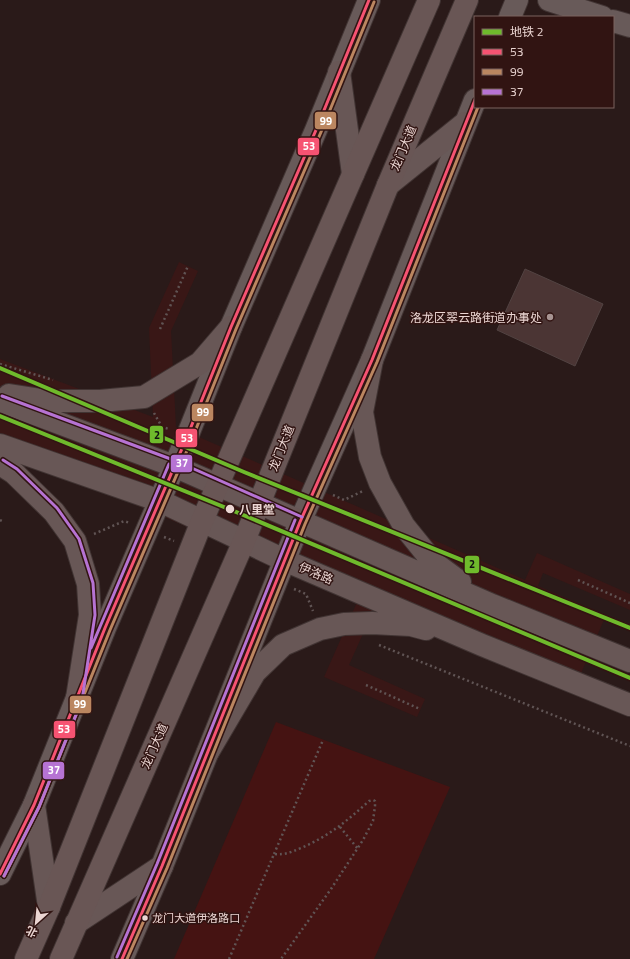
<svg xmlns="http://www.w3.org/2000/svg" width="630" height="959" viewBox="0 0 630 959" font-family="'Titillium Web','Noto Sans SC',sans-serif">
	<rect width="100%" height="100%" fill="#2a1a19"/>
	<path fill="#391716" d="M179,262L198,271L171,331L176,427L525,580L537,553L630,594V610L543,573L538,586L606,615L573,692L375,607L349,665L425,699L417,717L324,677L358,600L19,455L0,465V359L153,417L149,328Z"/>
	<path fill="#451312" d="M276,722L450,787L374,959H174Z"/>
	<path fill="#4b3534" stroke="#524342" d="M525,269L603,304L575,366L497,330Z"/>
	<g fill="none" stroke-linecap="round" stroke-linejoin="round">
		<defs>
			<path id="secondary" d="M549,0L602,17
				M510,17L517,0
				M613,21L630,26
				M0,874L34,805L105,628L187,437L231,327L316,130L369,0
				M122,959L162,866L300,522L372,360L475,100"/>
			<path id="primary" d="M339,72L353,174
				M388,185L465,123
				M372,360L362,412L370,457L380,483L404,526L433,562L460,582
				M9,395L48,401H100L144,397L200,363L231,327
				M0,401L174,466L492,605L630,661
				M0,445L160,501L284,560L482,645L630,705
				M0,464L14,473L54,512L75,541L88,584L90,615L77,698
				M208,752L255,672L283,645L320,629L344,624L372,623L411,625L426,629
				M34,805L49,907
				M76,923L162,866"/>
			<path id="highway" d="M26,959L49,907L202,521L429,0
				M61,959L244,541L388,185L467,0"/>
		</defs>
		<use href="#secondary" stroke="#413433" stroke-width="24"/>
		<use href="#primary" stroke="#413433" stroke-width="24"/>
		<use href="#highway" stroke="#413433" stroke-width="24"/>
		<path stroke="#605454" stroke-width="2.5" stroke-dasharray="2 3" stroke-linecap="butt" d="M160,329L188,266
			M0,364L53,380
			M154,413L162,427L169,429
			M333,495L344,500L363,491
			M0,520L2,521
			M94,534L124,521L130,523
			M164,537L174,541
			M470,563L630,626
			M578,580L630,603
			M294,589L306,594L313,611
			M379,645L630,746
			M366,685L420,709
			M340,827L358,849
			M274,854L323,740
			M229,959L274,854C286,855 291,852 301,848C329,836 347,821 369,801L373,800L375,801V806L373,821L363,840L331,889L281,959"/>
		<use href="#secondary" stroke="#685a59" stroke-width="22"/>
		<use href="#primary" stroke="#685756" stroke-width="22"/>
		<use href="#highway" stroke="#695655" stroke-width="22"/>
		<defs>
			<path id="bus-1" d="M0,874L34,805L105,628L187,437L231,327L316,130L369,0
				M122,959L162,866L300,522L372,360L475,100"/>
			<path id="bus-2" d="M4,876L39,807L110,630L192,439L236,329L321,132L374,2
				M127,959L167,868L305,524L377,362L478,107"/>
			<path id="bus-3" d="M2,396L176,461L302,517
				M3,460L17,469L57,508L79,539L93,583L95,615L82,700L39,807L4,876
				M91,648L169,464
				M117,957L157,864L295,520"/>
		</defs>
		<use href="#bus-1" stroke="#311412" stroke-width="6"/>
		<use href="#bus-2" stroke="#311412" stroke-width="6"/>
		<use href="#bus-3" stroke="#311412" stroke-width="6"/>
		<use href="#bus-1" stroke="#f65372" stroke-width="3"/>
		<use href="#bus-2" stroke="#bb8660" stroke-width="3"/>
		<use href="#bus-3" stroke="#b673d3" stroke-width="3"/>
		<defs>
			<path id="metro-1" d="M0,368L244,472L630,628
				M0,416L229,509L630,678"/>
		</defs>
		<use href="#metro-1" stroke="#311412" stroke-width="7"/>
		<use href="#metro-1" stroke="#6fba2c" stroke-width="4"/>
	</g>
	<circle fill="#a79492" stroke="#311412" stroke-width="1.5" cx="550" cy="317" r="4"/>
	<g fill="#ebd6d3" stroke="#311412" stroke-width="1.5">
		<circle cx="230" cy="509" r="5"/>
		<circle cx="145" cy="918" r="3.5"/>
	</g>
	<g text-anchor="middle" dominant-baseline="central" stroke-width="3" stroke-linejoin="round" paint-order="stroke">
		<g font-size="11" fill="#ebd6d3" stroke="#311412" text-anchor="start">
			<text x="152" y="918">龙门大道伊洛路口</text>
		</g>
		<g font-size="12" fill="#ebd6d3" stroke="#311412">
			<text transform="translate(403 148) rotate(-67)">龙门大道</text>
			<text transform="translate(281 448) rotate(-68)">龙门大道</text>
			<text transform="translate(316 573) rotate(23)">伊洛路</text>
			<text transform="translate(154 746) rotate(-66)">龙门大道</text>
		</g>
		<g font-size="12" fill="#ebd6d3" stroke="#311412" text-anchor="end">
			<text x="542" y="317">洛龙区翠云路街道办事处</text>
		</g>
		<g font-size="12" font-weight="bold" fill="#ebd6d3" stroke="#311412" text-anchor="start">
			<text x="239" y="509">八里堂</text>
		</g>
	</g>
	<g stroke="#311412" stroke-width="1.5">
		<rect x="314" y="111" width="23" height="19" rx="4" fill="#bb8660"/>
		<rect x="297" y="137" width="23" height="19" rx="4" fill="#f65372"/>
		<rect x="191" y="403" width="23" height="19" rx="4" fill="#bb8660"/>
		<rect x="149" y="425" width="15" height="19" rx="4" fill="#6fba2c"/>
		<rect x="175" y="428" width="23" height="20" rx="4" fill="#f65372"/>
		<rect x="170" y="454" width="23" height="19" rx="4" fill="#b673d3"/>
		<rect x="464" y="555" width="16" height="19" rx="4" fill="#6fba2c"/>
		<rect x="69" y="695" width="23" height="19" rx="4" fill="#bb8660"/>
		<rect x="53" y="720" width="23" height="19" rx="4" fill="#f65372"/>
		<rect x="42" y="761" width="23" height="19" rx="4" fill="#b673d3"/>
	</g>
	<g font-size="11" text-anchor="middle" font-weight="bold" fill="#fff">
		<text x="326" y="125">99</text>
		<text x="309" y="150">53</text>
		<text x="203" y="416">99</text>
		<text x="187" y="442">53</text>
		<text x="182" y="467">37</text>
		<text x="80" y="708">99</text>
		<text x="64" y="733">53</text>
		<text x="54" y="774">37</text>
	</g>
	<g font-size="11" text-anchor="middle" font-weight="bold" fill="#111">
		<text x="157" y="439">2</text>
		<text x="472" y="568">2</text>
	</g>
	<rect x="474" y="16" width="140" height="92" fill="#311412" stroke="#7b625f"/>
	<rect x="482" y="29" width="20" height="6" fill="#6fba2c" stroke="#7b625f"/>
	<text x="510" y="36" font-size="12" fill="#ebd6d3">地铁 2</text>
	<rect x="482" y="49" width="20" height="6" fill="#f65372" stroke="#7b625f"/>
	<text x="510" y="56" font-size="12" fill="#ebd6d3">53</text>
	<rect x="482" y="69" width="20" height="6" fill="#bb8660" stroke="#7b625f"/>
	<text x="510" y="76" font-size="12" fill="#ebd6d3">99</text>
	<rect x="482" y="89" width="20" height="6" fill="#b673d3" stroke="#7b625f"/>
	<text x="510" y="96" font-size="12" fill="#ebd6d3">37</text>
	<g transform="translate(36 923) rotate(207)" stroke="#311412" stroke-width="3" paint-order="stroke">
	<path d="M0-3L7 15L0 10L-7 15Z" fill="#ebd6d3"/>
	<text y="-6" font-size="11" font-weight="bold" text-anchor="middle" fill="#ebd6d3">北</text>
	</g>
</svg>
